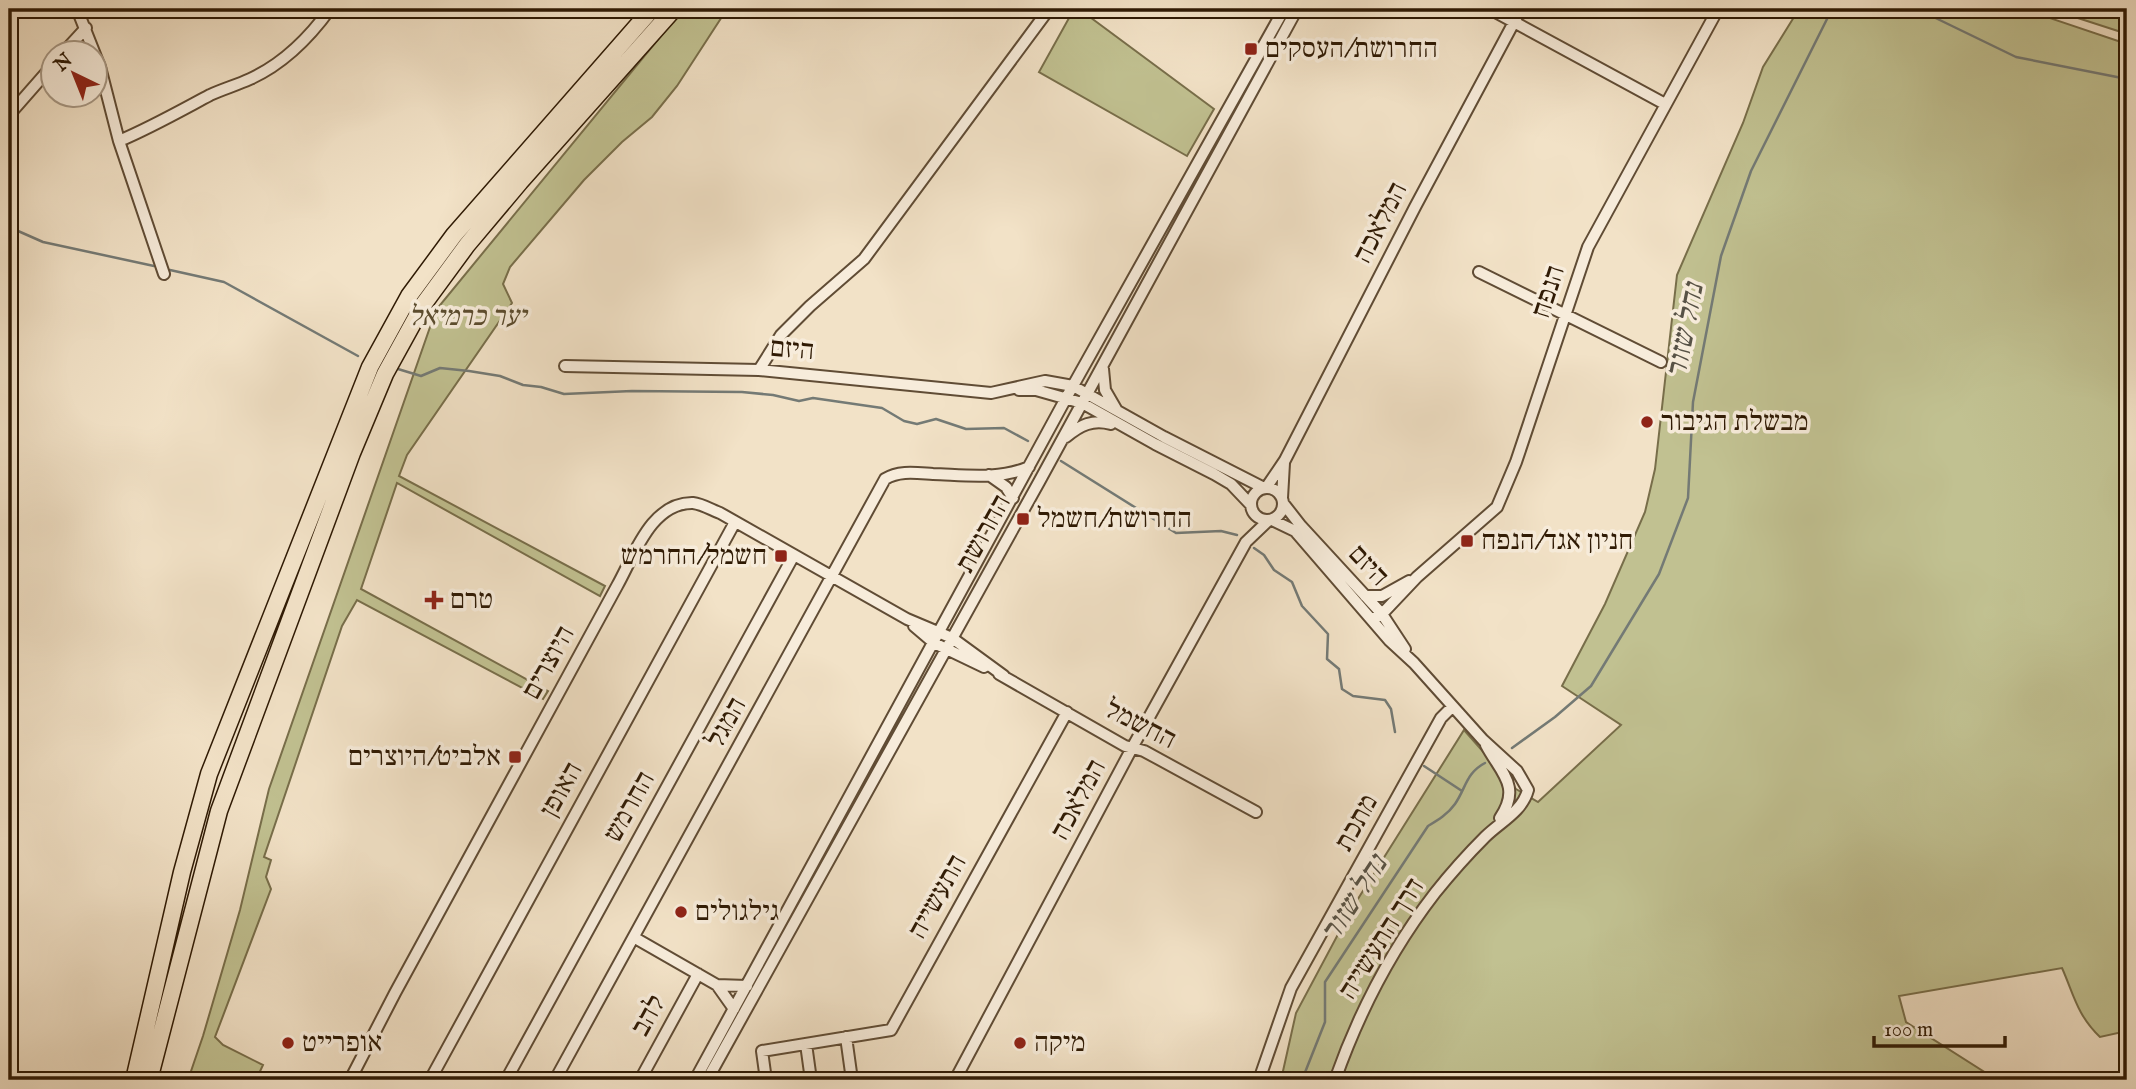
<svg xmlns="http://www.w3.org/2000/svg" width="2136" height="1089" viewBox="0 0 2136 1089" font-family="'IM FELL English','Frank Ruhl Libre',serif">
	<rect width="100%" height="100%" fill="#f2e2c7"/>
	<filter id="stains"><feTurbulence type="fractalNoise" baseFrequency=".00286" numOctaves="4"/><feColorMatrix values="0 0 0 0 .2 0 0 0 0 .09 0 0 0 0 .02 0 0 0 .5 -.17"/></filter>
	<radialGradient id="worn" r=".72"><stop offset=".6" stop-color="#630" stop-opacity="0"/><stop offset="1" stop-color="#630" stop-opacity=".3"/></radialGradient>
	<path fill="#c1c191" stroke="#786e4a" stroke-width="2" d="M683,9H727L677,86L652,117L622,142L584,180L510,267L503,284L512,303L407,455L399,476L605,586L600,596L397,483L361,589L548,691L543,699L357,600L342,626L264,857L271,860L266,877L271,889L215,1037L223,1045L263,1065L256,1080H188L203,1036L240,910L269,789L436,310Z
		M1074,9H1079L1214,109L1187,156L1039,72Z
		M1799,9H2023L2127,44V1031L2100,1037C2077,1015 2074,995 2062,968L1899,996L1906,1022L1997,1080H1372L1353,1073L1350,1080H1281L1296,1013L1351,910L1464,730L1516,789L1538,802L1621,725L1562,686L1605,604L1645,512L1655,469L1677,275L1743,123L1763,67Z
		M2050,9H2127V34L2118,31Z"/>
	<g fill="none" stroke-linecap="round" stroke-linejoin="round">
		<path stroke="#747a75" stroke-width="2.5" d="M1917,9L2016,57L2127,79
			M9,227L43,242L154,266
			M170,270L224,282L358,356
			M398,369L421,376L440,368L469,371L500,376L523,385L541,387L564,394L632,391L742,392L773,395L799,401L813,398L882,408L904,421L917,424L936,419L966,429L1004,428L1028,441
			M1061,461L1176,533L1221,531L1237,535
			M1254,548L1264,555L1274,570L1292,582L1302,606L1328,634L1327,659L1339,669L1342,689L1353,696L1385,700L1391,709L1395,732
			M1512,748L1555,717L1591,686L1659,574L1688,498L1693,402L1721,256L1751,171L1832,9
			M1424,766L1462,791
			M1302,1080L1325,1022V982L1428,826C1438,820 1448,814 1455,804C1466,788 1466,773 1485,763"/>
		<defs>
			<path id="minor" d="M77,9L100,67L119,141L164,274
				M1490,9L1665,104
				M64,52L86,28
				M9,115L52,66
				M119,141C150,128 180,111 210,95C223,89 237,85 250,79C283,64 309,38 330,9
				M1479,272L1661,362
				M565,366L759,370L991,393L1045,381L1073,386L1164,437L1264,488
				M1103,369L1105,390L1116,409
				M759,370L781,335L810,306L864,259L1049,9
				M1019,390H1036L1082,403L1155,444L1214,474L1231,484L1251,505
				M1066,437C1080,425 1093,419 1111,424
				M989,475L1006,487L1013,498
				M1251 504a16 16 0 1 1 32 0a16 16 0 1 1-32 0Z
				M1266,488L1285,460L1415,207L1521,9
				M1282,498L1284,463
				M1283,503L1301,526L1382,614L1405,649
				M1272,520L1295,531L1389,640L1414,663L1483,740L1517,771L1528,790C1522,812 1500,822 1485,837C1468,854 1451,873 1435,893C1391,950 1359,1012 1335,1080
				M1365,596H1382L1409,581
				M1372,618L1382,614L1417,577L1497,507L1516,462L1588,247L1718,9
				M914,626L934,643L984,667
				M999,674L1125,746L1144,751L1256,812
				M1486,745C1500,772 1522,786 1500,818
				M635,938L717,985L734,1009
				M717,985L747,986
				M846,1037L852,1080
				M806,1044L811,1080
				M350,1080L395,993L617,586C634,556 651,502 693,503C702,504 712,510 720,513L907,619L952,638L1004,676
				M430,1080L735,522
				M506,1080L794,555
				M555,1080L885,479C899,470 917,473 933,474C965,475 999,480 1029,467
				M640,1080L698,974
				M695,1080L1065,400L1284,9
				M707,1080L1039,482L1297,9
				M766,1080L762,1051L891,1030L1067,712
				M955,1080L1132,748L1246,542L1269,520
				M1259,1080L1291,988L1441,718L1452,707"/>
			<path id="highway" d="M134,1080L182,872L209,774L370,367L409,296L454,235L652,9
				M149,1080L219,811L352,453L385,374L423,305L467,245L520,182L674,9"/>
		</defs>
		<use href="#minor" stroke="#604c35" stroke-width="14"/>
		<use href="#highway" stroke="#2f1a04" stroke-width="19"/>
		<use href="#minor" stroke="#f7ecdb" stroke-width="10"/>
		<use href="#highway" stroke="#f2e2c7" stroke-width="16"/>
	</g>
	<g fill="#8f2418" stroke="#f7ecdb" stroke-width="2.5">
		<rect x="1244" y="42" width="14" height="14" rx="3.5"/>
		<circle cx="1647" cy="422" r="7"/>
		<rect x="1016" y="512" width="14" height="14" rx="3.5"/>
		<rect x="1460" y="534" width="14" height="14" rx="3.5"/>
		<rect x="774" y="549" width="14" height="14" rx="3.5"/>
		<path d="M430.5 589.5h7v7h7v7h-7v7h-7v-7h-7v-7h7z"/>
		<rect x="508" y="750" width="14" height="14" rx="3.5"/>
		<circle cx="681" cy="912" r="7"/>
		<circle cx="288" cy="1043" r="7"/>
		<circle cx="1020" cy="1043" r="7"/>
	</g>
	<g text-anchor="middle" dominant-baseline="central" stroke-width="7" stroke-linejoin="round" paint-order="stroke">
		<g font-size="28" fill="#2f1a04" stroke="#f7ecdb" text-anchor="start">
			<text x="1265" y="49">החרושת/העסקים</text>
			<text x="1661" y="422">מבשלת הגיבור</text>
			<text x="1037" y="519">החרושת/חשמל</text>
			<text x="1481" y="541">חניון אגד/הנפח</text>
			<text x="767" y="556" text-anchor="end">חשמל/החרמש</text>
			<text x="450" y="600">טרם</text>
			<text x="501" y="757" text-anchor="end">אלביט/היוצרים</text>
			<text x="695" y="912">גילגולים</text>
			<text x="302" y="1043">אופרייט</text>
			<text x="1034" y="1043">מיקה</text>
		</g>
		<g font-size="28" fill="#2f1a04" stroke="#f7ecdb">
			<text transform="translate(1381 223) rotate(-63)">המלאכה</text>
			<text transform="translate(1549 292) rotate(-72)">הנפח</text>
			<text transform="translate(792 350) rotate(5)">היזם</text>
			<text transform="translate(984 534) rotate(-61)">החרושת</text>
			<text transform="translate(1368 566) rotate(47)">היזם</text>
			<text transform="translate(549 663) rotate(-61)">היוצרים</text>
			<text transform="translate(727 723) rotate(-61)">המגל</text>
			<text transform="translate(1140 725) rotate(27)">החשמל</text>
			<text transform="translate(562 790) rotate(-61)">האופן</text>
			<text transform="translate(1079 800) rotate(-62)">המלאכה</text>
			<text transform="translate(630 807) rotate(-61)">החרמש</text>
			<text transform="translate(1357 823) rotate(-61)">מתכת</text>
			<text transform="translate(938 897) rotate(-61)">התעשייה</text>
			<text transform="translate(1382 939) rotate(-58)">דרך התעשייה</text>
			<text transform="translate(649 1016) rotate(-61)">להב</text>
		</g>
		<g font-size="28" font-style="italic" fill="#5b4c2e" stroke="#f7ecdb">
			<text x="467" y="317">יער כרמיאל</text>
		</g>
		<g font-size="30" font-style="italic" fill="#575246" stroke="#f7ecdb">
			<text transform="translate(1686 331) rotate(-79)">נחל שזור</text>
			<text transform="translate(1355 899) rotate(-57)">נחל שזור</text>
		</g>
	</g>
	<rect width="2136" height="1089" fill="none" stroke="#f2e2c7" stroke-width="35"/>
	<rect x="10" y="10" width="2115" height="1068" fill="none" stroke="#2f1a04" stroke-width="3.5"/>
	<rect x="18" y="18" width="2101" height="1054" fill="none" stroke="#2f1a04" stroke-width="2"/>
	<g transform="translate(74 74) rotate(317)"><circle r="33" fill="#f7ecdb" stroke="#a79885" stroke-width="2"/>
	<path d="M0-5L12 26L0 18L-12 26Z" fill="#8f2418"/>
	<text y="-10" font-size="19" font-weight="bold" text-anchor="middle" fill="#2f1a04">N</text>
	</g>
	<path d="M1874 1036v10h131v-10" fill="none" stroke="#2f1a04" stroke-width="3.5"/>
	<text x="1884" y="1036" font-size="21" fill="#2f1a04" stroke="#f7ecdb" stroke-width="5" paint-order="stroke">100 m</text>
	<rect width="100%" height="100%" filter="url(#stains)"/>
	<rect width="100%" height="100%" fill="url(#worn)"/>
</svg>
